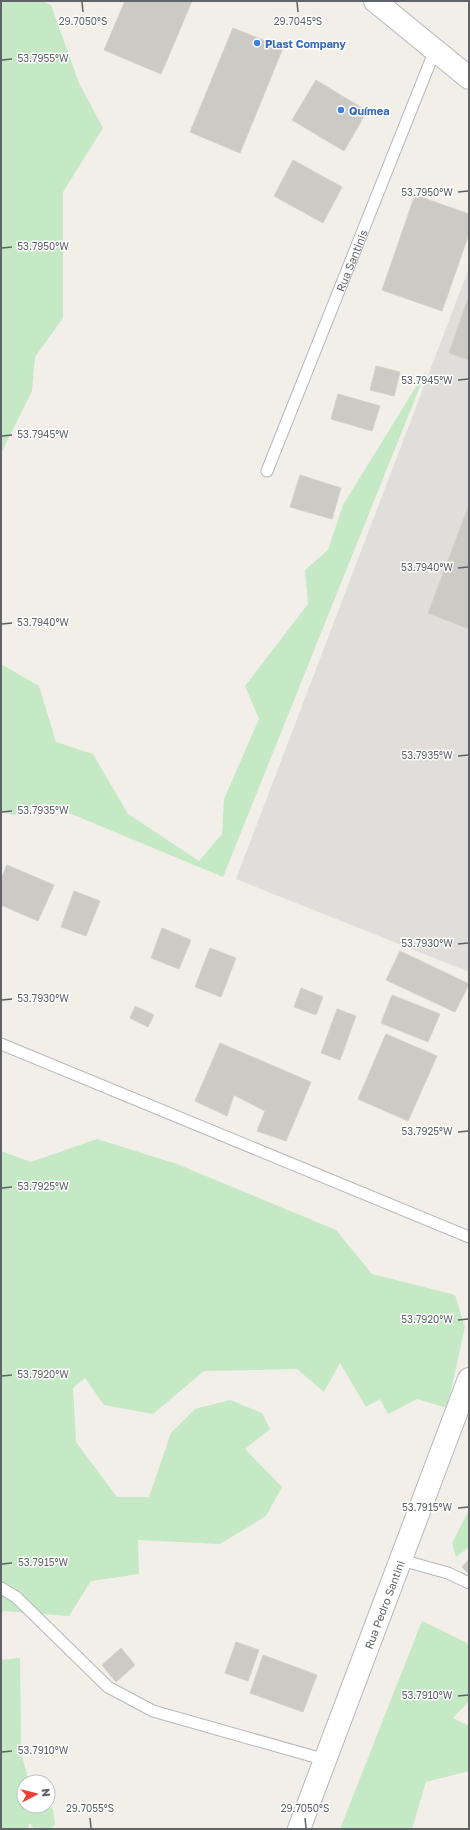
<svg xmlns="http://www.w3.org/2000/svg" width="470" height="1830" viewBox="0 0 470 1830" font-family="'Golos Text',sans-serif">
	<rect width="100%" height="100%" fill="#f1efe8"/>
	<path fill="#e0deda" d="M469,268V972L236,879Z"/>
	<path fill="#c5e8c5" d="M1,1H42L51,5L79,83L103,128L63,192V318L35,357L32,391L1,453Z
		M427,369L223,877L45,803L14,815L1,811V664L39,686L56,742L93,754L128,814L199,861L222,834L224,799L259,719L245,686L308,604L305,570L328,550L343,505Z
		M97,1139L177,1164L336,1230L372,1274L455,1295L465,1327L447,1408L417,1399L388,1414L380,1399L366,1407L340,1363L324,1392L297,1369L204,1371L153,1414L104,1405L85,1378L73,1388L76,1442L117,1497H149L171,1433L195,1409L230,1400L262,1413L270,1429L245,1449L282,1487L266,1516L220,1544L138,1540L139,1574L91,1581L69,1616L4,1611L1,1613V1151L31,1162Z
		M469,1510V1547L456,1557L452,1543Z
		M422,1621L467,1643L469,1646V1701L453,1718L469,1726V1771L426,1782L412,1829H340Z
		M20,1658L21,1752L29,1782H24V1806H47L53,1809L55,1825L49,1829H35L29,1823L28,1829H1V1660Z"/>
	<path fill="#cccac5" stroke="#d6d1c6" d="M125,1H192L161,74L104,50Z
		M233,28L283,48L240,153L190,132Z
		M316,80L367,111L344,151L292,120Z
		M293,160L342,187L323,223L274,196Z
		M415,195L469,214V234L442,311L382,290Z
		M469,295V360L449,353Z
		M376,366L400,372L394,396L370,390Z
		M338,394L380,406L372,431L331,419Z
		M300,475L341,488L332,519L290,507Z
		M469,505V629L428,613Z
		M7,865L54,885L38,921L1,905V879Z
		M74,891L100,901L86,936L61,927Z
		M162,928L191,940L179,969L151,958Z
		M210,948L236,958L221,997L195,987Z
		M400,951L469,984L455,1012L386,980Z
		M301,988L323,997L316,1015L294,1007Z
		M392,995L440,1014L428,1042L381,1023Z
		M135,1006L154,1015L148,1027L130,1018Z
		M337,1009L356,1016L340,1060L321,1053Z
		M386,1034L437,1056L408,1121L358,1099Z
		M220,1043L311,1082L286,1141L257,1131L265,1111L234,1095L227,1116L195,1101Z
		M469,1559V1574L462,1567Z
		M236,1642L259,1650L248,1681L225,1673Z
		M121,1648L135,1665L116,1682L102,1665Z
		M263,1655L317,1675L303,1712L250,1693Z"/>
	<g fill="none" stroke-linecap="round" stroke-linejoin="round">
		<defs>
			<g id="lane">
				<path id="s1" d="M267,471L435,50"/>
				<path d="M1,1044L469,1237"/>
				<path d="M401,1560L448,1573L469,1583"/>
				<path d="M1,1588L16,1597L108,1687L153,1711L326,1760"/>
			</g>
			<g id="street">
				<path d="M375,1L469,78"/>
				<path id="s2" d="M299,1829L469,1379"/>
			</g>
		</defs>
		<use href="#lane" stroke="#b5b8bc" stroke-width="13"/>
		<use href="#street" stroke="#b5b8bc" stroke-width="24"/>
		<use href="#lane" stroke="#fff" stroke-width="11"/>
		<use href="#street" stroke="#fff" stroke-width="22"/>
	</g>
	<path fill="none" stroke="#5f6368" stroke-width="1.5" d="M82,2L83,12M297,2L298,12M2,60L12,59M458,192L468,191M2,248L12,247M458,380L468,379M2,436L12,435M458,568L468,567M2,624L12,623M458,756L468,755M2,812L12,811M458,944L468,943M2,1000L12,999M458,1132L468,1131M2,1188L12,1187M458,1320L468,1319M2,1376L12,1375M458,1508L468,1507M2,1564L12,1563M458,1696L468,1695M2,1752L12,1751M90,1818L91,1828M305,1818L306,1828"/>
	<g fill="#3f7fe0" stroke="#fff" stroke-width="1.5">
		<circle cx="257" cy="43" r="4"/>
		<circle cx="341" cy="110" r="4"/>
	</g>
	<g text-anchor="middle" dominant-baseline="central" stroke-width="3" stroke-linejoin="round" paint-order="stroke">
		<g font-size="11" font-weight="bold" fill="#366cbe" stroke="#fff" text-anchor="start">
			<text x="265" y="43">Plast Company</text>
			<text x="349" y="110">Químea</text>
		</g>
		<g font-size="11" fill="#5f6368" stroke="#fff">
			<text stroke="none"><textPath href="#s1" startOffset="227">Rua Santinis</textPath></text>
			<text stroke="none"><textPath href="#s2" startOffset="240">Rua Pedro Santini</textPath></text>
		</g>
	</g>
	<g font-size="10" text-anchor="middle" fill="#5f6368" stroke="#fff" stroke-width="3" stroke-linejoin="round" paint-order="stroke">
		<text x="83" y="25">29.7050°S</text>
		<text x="298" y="25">29.7045°S</text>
		<text x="43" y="62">53.7955°W</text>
		<text x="427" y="196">53.7950°W</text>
		<text x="43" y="250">53.7950°W</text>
		<text x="427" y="384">53.7945°W</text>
		<text x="43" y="438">53.7945°W</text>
		<text x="427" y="571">53.7940°W</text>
		<text x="43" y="626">53.7940°W</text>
		<text x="427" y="759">53.7935°W</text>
		<text x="43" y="814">53.7935°W</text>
		<text x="427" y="947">53.7930°W</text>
		<text x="43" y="1002">53.7930°W</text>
		<text x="427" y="1135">53.7925°W</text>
		<text x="43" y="1190">53.7925°W</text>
		<text x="427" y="1323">53.7920°W</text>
		<text x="43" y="1378">53.7920°W</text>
		<text x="427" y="1511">53.7915°W</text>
		<text x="43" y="1566">53.7915°W</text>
		<text x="427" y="1699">53.7910°W</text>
		<text x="43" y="1754">53.7910°W</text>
		<text x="90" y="1812">29.7055°S</text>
		<text x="305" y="1812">29.7050°S</text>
	</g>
	<rect width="470" height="1830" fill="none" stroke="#5f6368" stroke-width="4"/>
	<g transform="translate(36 1794) rotate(83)"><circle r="19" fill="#ffffff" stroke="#bfc1c3"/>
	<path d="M0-3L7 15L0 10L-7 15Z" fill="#ea4335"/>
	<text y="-6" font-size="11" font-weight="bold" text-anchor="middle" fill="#5f6368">N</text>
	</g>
</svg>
